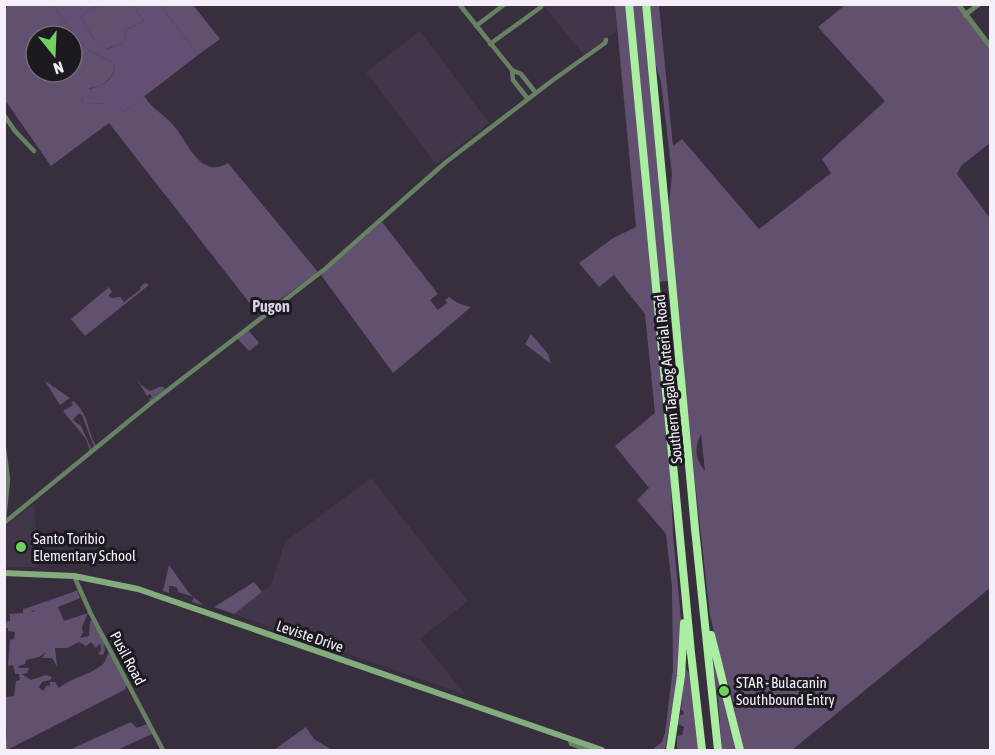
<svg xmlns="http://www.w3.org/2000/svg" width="995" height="755" viewBox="0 0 995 755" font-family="'Asap Condensed',sans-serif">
	<rect width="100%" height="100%" fill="#372f3e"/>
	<path fill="#42364b" d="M543,5H615L617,31L584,55Z
		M420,31L489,123L436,164L366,72Z
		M371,478L468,601L420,639L466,695L234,614L271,585L285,542Z
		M34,504L38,567H5V527Z"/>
	<path fill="#615070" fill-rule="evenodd" d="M4,5H52C63,18 77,41 90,51C98,56 108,58 115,65C113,78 104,87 90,88L81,101L84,103L106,104L109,108H121L124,112L144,96C152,109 165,115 174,126C188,142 200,180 228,163L318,272L259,315L109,123L51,166L5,100ZM36,36H72V72H36Z
		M100,5H135L138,15L143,16L144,21L124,31L126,36L123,43L107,49L93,38L81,17L87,11Z
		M160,5H193L220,39L198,55Z
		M615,5H625L670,460L673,535L681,619V647L678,676L665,750H652L662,742L665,733L673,669L672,587L666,534L637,500L649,488L615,446L655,413L645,314L614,275L599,287L579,263L613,238L636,227Z
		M632,5H642L668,281L658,282Z
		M649,5H659L673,146L682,139L759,229L831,173L822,159L885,101L818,27L845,5H956L990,49V143L961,166L957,174L990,218V588L792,750H743L731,693L720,660L710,615L695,482L668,212L672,174L661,82L653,56ZM701,434L705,471C695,459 694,448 701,434Z
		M382,222L438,294L430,300L438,310L447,303L445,300L449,297L458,303L471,307L393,373L321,275Z
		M145,283L149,285L85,336L71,319L109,287L112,292L109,295L110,298L120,297L124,302L141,289L140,287Z
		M248,330L259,343L249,351L237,338Z
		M531,334L548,354L551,364L525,344Z
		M137,380L141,385L150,391L162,386L165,389L150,401L149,400L152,397L150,394L147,396Z
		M45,381L70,398L60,405Z
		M73,401C90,415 86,428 96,446L94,447L82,415L79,413L73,420L81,426L91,448L90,451L86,439L63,411L73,405L71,402Z
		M169,565L189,593L203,605L192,602L194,597L178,592V589L174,586H169V593L163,591Z
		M254,582L262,592L234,614L214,607Z
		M77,590L80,598L58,607L64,621L88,613L82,627L83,632L80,638L89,636L90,621L92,620C98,631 109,643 103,655L98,654L101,650L100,643L96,648L91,642L86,646L79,642L67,648H55L57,666L52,658H42L46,652L39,657L26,660L25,664L19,666L18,668H29L27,673L22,674L31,680L46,675L52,677L50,680L42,682L39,687L43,691L47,685L50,686V682H55L59,688C71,678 89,675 102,665C106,662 106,656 109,653L126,683V689L7,750L5,697L14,696L16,681L20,680L19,674H15L13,665L8,666L10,640L14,639L15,632L8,631V628H6L5,622L10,621V614L23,613V609L30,607L32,612L70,598L73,596V592Z
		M709,641L722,688L718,690L720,697L723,696L737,750H722L718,700Z
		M685,668L689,673L698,750H677V736L682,735L684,727L678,724L680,715H683L684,712L681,710Z
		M131,722L137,728L147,724L152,734L117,750H69Z
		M306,727L314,739L332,750H274Z"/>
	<path fill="#634f73" d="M52,5H100L87,11L81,17L93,38L108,49L123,43L126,36L124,31L144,21L142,16L138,15L135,5H160L198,55L124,112L121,108H108L106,104C98,103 88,105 81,102L84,96L82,91C99,86 112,85 115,65C108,58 98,56 90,51C77,41 63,18 52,5Z
		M73,592V596L70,598L42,610L31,611L30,607Z"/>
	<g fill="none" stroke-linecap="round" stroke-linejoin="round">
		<path stroke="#678163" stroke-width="4.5" d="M459,4L512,70L521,74L536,93
			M476,26L505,4
			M490,44L541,7
			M512,70L513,80L528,99
			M4,115L15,131L34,151
			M4,448L8,479L4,520
			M4,523L151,403L325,269L446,162L553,80L605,43L606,40
			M74,576L91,614L163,750
			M4,735L5,750
			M570,739L571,744L588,750"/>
		<path stroke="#678163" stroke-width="5" d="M958,4L990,46
			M965,15L979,4"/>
		<path stroke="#83ad7c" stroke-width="6" d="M4,573L74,576L138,589L602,750"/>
		<path stroke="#aceea1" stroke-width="8" d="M629,4L691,653L702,750
			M646,4L695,529L718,750
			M711,635L740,750
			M670,750L681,676L684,623"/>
	</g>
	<g fill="#6fd360" stroke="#1c1920" stroke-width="2">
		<circle cx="21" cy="547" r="6"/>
		<circle cx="724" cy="691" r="6"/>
	</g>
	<g text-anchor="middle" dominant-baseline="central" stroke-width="6" stroke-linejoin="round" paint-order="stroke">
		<g font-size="15" fill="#f5eff9" stroke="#1c1920">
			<text transform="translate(668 379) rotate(-96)">Southern Tagalog Arterial Road</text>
			<text transform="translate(310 636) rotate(19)">Leviste Drive</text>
			<text transform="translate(128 658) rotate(62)">Pusil Road</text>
		</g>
		<g font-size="15" fill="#f5eff9" stroke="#1c1920" text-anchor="start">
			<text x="33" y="538">Santo Toribio<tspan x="33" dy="17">Elementary School</tspan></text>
			<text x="736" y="682">STAR - Bulacanin<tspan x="736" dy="17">Southbound Entry</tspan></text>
		</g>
		<g font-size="16" font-weight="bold" fill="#d7cce0" stroke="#1c1920">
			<text x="271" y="306">Pugon</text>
		</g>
	</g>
	<rect width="995" height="755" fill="none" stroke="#f5eff9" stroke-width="12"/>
	<g transform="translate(54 54) rotate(162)"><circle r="28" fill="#1c1920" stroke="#736f77" stroke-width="1.5"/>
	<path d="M0-4.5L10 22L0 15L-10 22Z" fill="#6fd360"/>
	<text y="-9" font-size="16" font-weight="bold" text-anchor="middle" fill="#f5eff9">N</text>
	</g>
</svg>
